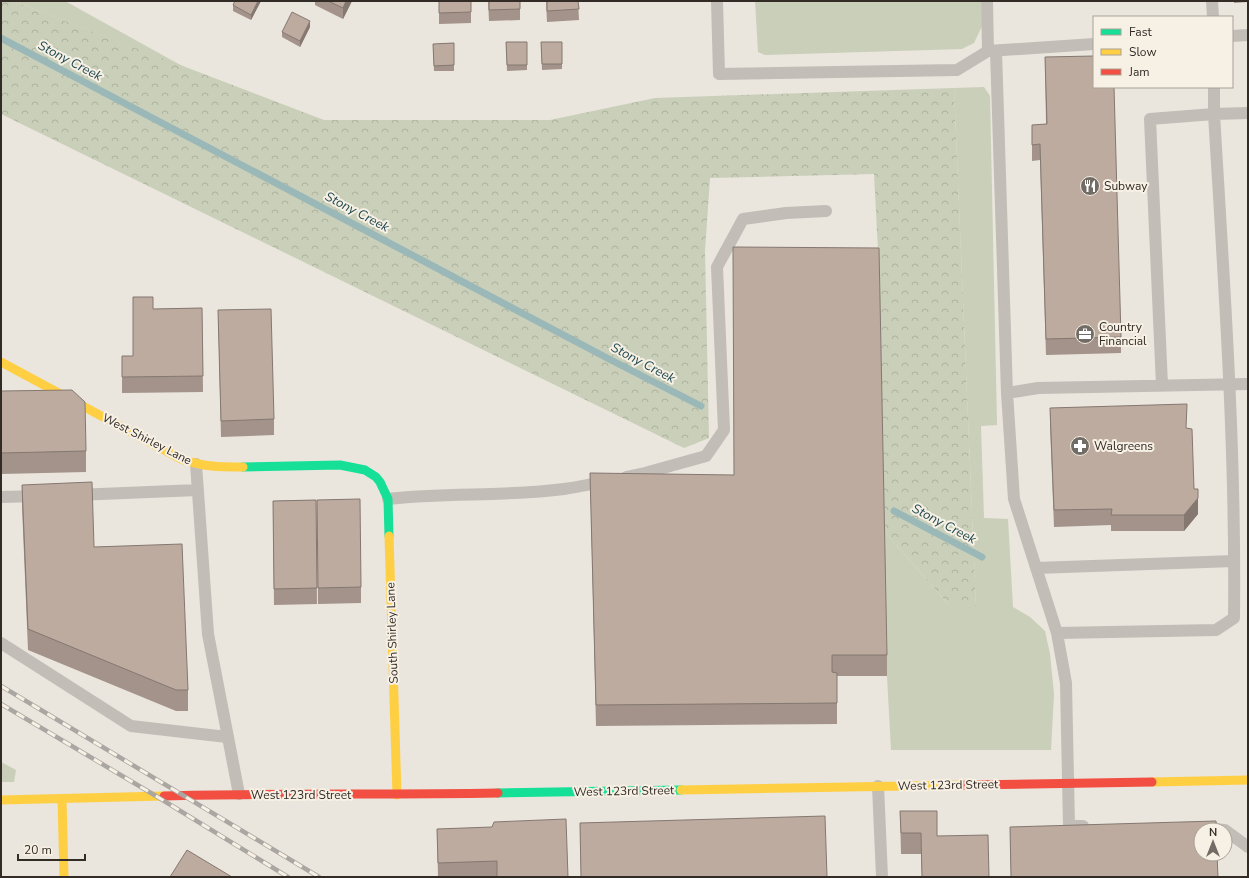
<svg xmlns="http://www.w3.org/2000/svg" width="1249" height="878" viewBox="0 0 1249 878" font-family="'Nunito Sans',sans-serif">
	<defs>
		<pattern id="forest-crowns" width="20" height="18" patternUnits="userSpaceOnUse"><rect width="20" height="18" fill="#c9cfb8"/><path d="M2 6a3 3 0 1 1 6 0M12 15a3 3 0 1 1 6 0" fill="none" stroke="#adb29e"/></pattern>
	</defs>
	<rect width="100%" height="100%" fill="#eae5dd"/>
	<path fill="#c9cfb8" d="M13,1H65L184,67Z
		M755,1H981L982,26L974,43L962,49L765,55L758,52Z
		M984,87L990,96L997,425L981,426L984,518L1008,519L1013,607L1030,617L1045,631L1050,654L1054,694L1051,750H891L887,676L884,531L948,604L976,606L954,88Z
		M1,762L16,770L14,782H1Z"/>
	<path fill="url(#forest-crowns)" d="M1,1H13L324,120H550L655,98L954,88L976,606L949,605L884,531L879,269L874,174L710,178L705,251L709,438L684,448L1,114Z"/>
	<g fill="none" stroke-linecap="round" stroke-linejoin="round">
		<path stroke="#9bb8b9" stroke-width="7" d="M1,38L609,359L701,406
			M894,511L982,557"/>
		<path stroke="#c2bdb7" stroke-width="12" d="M717,1L719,74L957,70L988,51
			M987,1L988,51L1094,44
			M1212,1L1213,17
			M1232,36L1248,35
			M996,51L1007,393L1038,388L1248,384
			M1214,87V114L1248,113
			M1007,393L1014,499L1057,633L1066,683L1069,826H1083
			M196,464L208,634L239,794
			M626,477L645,473L706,456L724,430L717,267L743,219L786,213L826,211
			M76,495L198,490
			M1,497L38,496
			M388,499C446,492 506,497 564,489C578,487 592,484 606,481
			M1036,568L1234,561
			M1057,633L1216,630L1234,618C1236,450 1224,282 1214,114L1150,119L1162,385
			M1,643L131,726L227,737
			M878,786L882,877
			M1201,828L1225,830
			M1225,830L1248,847"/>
		<path stroke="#16e098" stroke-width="9" d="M243,467L340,465L365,470L376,477L380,482L388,499L389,536
			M498,793L681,790"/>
		<path stroke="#ffcf43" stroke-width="9" d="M1,362L181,459C204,467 219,467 243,467
			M389,536L397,795
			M1152,782L1248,780
			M681,790L963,785
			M62,799L64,877
			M1,800L164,796"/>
		<path stroke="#f24e42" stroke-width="9" d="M963,785L1152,782
			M164,796C275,793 386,795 498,793"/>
		<defs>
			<path id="rail" d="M1,686L319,877
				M1,704L156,796L288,877"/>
		</defs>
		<use href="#rail" stroke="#aaa6a1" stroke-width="4.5"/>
		<use href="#rail" stroke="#f7f0e4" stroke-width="3" stroke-dasharray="9" stroke-linecap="butt"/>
	</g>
	<path fill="#a3938a" d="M235,1H261L251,20L233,11V5Z
		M315,1H352L343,19L315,5Z
		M439,1H471V23L439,24Z
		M488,1H520V20L489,21Z
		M546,1H578L579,20L547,22Z
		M1234,1H1248V2L1234,3Z
		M310,27L300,47L282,37V32Z
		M506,42H527V70L507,71Z
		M541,42H562V69L542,70Z
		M454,43V71H434L433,44Z
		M1045,57L1121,337V353L1046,355L1040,160L1032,161V125L1046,124Z
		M202,308L203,392L122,393V356H133L153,309Z
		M218,310L274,419V435L221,437Z
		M1,391L86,451V472L1,474Z
		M1050,408L1186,428L1194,489L1198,514L1184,531H1111V525L1054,527L1050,424Z
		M590,473L887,655V676H837V724L596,726Z
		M22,485L94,547L188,690V711H176L28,650L22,506Z
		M316,500L317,604L274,605L273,501Z
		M317,500L361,587V603L318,604Z
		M900,811L937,836L989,877H922L921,854H901Z
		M580,823L827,877H581Z
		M1010,827L1218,877H1011Z
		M437,829L568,877H438Z"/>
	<path fill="#847870" d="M258,1H261L251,20V15Z
		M346,1H352L343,19V8Z
		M310,21V27L300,47V41Z
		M1198,498V514L1184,531V515Z"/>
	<path fill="#bdaba0" stroke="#847870" d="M235,1H258L251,15L233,5Z
		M328,1H346L343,8Z
		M439,1H471V12L439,13Z
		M489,1H520V9L489,10Z
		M547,1H578L579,9L547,11Z
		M292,12L310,21L300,41L282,32Z
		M506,42H527V65H507Z
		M541,42H562V64H542Z
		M454,43V65L434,66L433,44Z
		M1094,56V87H1114L1121,337L1046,339L1040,144L1032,145V125L1047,124L1045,57Z
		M733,247L879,248L887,655H832V672L837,673V703L596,705L590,473L734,475Z
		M133,297H153V309L202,308L203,376L122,377V356H133Z
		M271,309L274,419L221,421L218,310Z
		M72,390L85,402L86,451L1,453V391Z
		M1187,404L1186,428L1192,429L1194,489H1198V498L1184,515H1111L1112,509L1054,510L1050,408Z
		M92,482L94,547L182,544L188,690H176L28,629L22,485Z
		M360,499L361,587L318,588L317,500Z
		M316,500L317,588L274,589L273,501Z
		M900,811H937V836L988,835L989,877H922L921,833H901Z
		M825,816L827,877H581L580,823Z
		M566,819L568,877H497V861L438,863L437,829L492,827L494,822Z
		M1216,821L1217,830H1201V854H1217L1218,877H1011L1010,827Z
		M187,850L232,877H170Z"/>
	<defs>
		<symbol id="restaurant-disc" viewBox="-11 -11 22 22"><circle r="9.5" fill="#726c66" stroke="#f7f0e4"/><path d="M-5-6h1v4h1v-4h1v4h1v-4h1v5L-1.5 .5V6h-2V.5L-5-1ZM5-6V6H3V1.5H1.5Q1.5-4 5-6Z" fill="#fff"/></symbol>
		<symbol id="office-disc" viewBox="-11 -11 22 22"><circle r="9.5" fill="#726c66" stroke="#f7f0e4"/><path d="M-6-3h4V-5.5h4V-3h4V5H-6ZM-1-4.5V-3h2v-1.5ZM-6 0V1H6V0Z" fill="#fff"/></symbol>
		<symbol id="pharmacy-disc" viewBox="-11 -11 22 22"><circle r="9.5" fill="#726c66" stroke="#f7f0e4"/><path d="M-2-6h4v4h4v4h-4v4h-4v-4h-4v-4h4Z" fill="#fff"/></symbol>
	</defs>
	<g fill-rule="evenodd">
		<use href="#restaurant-disc" x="1079" y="175" width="22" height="22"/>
		<use href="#office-disc" x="1074" y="323" width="22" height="22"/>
		<use href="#pharmacy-disc" x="1069" y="435" width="22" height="22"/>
	</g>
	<g text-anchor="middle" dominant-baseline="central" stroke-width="4" stroke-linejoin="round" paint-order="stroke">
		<g font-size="12" fill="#322b26" stroke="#f7f0e4" text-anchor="start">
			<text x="1104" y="186">Subway</text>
			<text x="1099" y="327">Country<tspan x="1099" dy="14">Financial</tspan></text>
			<text x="1094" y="446">Walgreens</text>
		</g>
		<g font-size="12" fill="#322b26" stroke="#f7f0e4">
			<text transform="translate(147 439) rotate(27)">West Shirley Lane</text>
			<text transform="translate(392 633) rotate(-92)">South Shirley Lane</text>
			<text transform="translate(948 785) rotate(-1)">West 123rd Street</text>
			<text transform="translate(624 791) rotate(-1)">West 123rd Street</text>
			<text x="301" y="795">West 123rd Street</text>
		</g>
		<g font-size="13" font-style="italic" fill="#1f4951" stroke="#f7f0e4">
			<text transform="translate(70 61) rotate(28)">Stony Creek</text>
			<text transform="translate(357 212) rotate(28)">Stony Creek</text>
			<text transform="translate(643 363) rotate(28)">Stony Creek</text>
			<text transform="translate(944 524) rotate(28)">Stony Creek</text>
		</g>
	</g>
	<rect width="1249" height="878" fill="none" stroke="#322b26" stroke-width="4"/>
	<rect x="1093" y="16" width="140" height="72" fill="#f7f0e4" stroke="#a8a198"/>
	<rect x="1101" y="29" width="20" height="6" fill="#16e098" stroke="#a8a198"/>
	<text x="1129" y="36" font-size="12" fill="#322b26">Fast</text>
	<rect x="1101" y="49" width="20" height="6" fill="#ffcf43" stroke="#a8a198"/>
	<text x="1129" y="56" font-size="12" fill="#322b26">Slow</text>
	<rect x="1101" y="69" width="20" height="6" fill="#f24e42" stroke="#a8a198"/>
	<text x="1129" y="76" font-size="12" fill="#322b26">Jam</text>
	<g transform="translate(1213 842)"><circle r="19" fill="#f7f0e4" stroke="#a8a198"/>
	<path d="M0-3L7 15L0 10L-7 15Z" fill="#726c66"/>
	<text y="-6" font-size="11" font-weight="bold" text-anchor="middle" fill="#322b26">N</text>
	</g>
	<path d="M18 854v6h67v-6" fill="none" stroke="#322b26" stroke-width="2"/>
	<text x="24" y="854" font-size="12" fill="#322b26" stroke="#f7f0e4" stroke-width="3" paint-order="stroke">20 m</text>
</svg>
